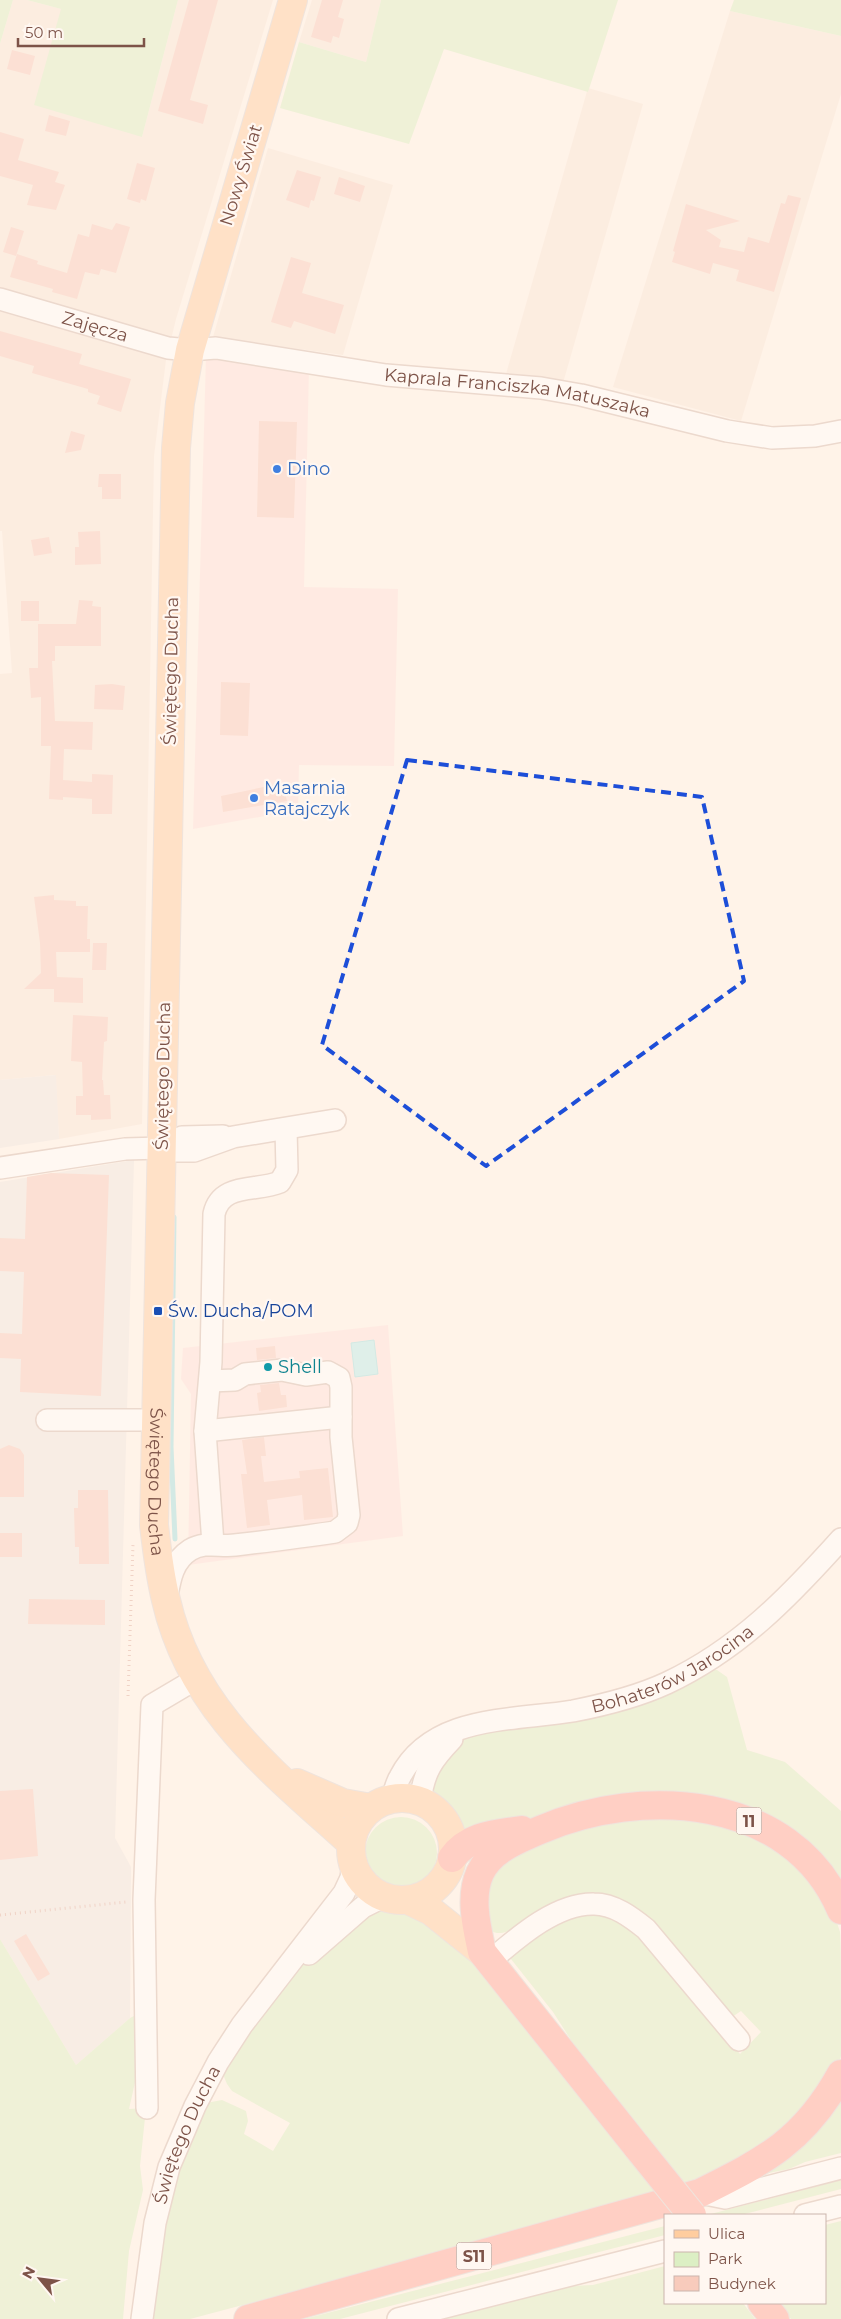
<svg xmlns="http://www.w3.org/2000/svg" width="841" height="2319" viewBox="0 0 841 2319" font-family="Montserrat,sans-serif">
	<rect width="100%" height="100%" fill="#fff3e8"/>
	<path fill="#f9e6d8" d="M13,0H27L61,9L142,137L178,0H273L176,319L166,360L154,456L142,1124L59,1139L55,1075L0,1080V674L12,673L2,531H0V44Z
		M312,0H381L366,62L299,42Z
		M730,11L841,36V94L741,421L613,387Z
		M588,88L643,104L563,383L506,374Z
		M268,148L393,185L343,355L213,337Z"/>
	<path fill="#ffe1dc" d="M206,356L309,368L304,587L398,589L394,766L299,765L298,810L193,829Z
		M388,1325L403,1536L188,1565L191,1394L181,1379L183,1348Z"/>
	<path fill="#efe6e1" d="M56,1075L59,1139L0,1148V1080Z
		M134,1160L115,1838L131,1867L130,2018L76,2065L0,1939V1182Z"/>
	<path fill="#dcefc4" d="M0,0H13L0,44Z
		M27,0H178L142,137L34,105L61,9Z
		M381,0H618L588,92L444,49L409,144L280,108L299,42L366,62Z
		M734,0H841V36L730,11Z
		M707,1670H717L727,1677L747,1750L785,1762L841,1811V1893L726,1803L461,1837L454,1834L446,1818L430,1795L433,1764L457,1740Z
		M674,1815C728,1820 777,1839 812,1883C823,1897 835,1914 840,1932C841,1947 841,1982 841,2000C841,2018 841,2039 841,2056C839,2067 831,2081 825,2090C794,2141 739,2170 685,2187L600,2085L553,2012L507,1954L506,1948C512,1941 523,1935 531,1930C570,1904 603,1898 641,1930L740,2054L761,2032L741,2011L729,2019L720,2015L646,1924C626,1905 599,1892 570,1898C546,1902 528,1921 506,1932C503,1933 495,1934 492,1931C483,1924 480,1906 481,1896C482,1879 490,1863 503,1853C514,1845 530,1843 543,1840C586,1829 629,1817 674,1815Z
		M365 1853a36 36 0 1 1 72 0a36 36 0 1 1-72 0Z
		M377,1906L405,1907L437,1924L490,1982L659,2194L190,2319H152C156,2290 158,2260 163,2231C171,2186 188,2144 206,2103L222,2100L246,2111L248,2121L244,2134L273,2151L290,2123L232,2091L227,2084L222,2072L235,2049L284,1985L309,1958Z
		M0,1939L76,2065L130,2018L140,2013L136,2078L129,2109L146,2108L140,2166L143,2190L129,2251L123,2319H0Z
		M841,2098V2153L805,2162L789,2169L764,2174Z
		M841,2180V2189L741,2215H707Z
		M841,2221V2319H791L776,2303H825V2225Z
		M665,2226V2235L340,2319H304Z
		M665,2266V2303H743L755,2319H441L571,2286L593,2285Z"/>
	<path fill="#b9eceb" stroke="#9ededf" d="M374,1340L378,1374L355,1377L351,1343Z"/>
	<g fill="none" stroke-linecap="round" stroke-linejoin="round">
		<path stroke="#9ededf" stroke-width="5" d="M174,1217L171,1447L175,1539"/>
	</g>
	<path fill="#f8cbbc" d="M189,0H218L190,100L208,105L203,124L158,111Z
		M322,0H343L338,17L344,19L339,38L333,36L331,43L311,37Z
		M12,50L35,56L30,75L7,69Z
		M49,115L70,121L66,136L45,131Z
		M0,132L24,139L18,160L59,172L55,182L65,185L56,210L27,205L33,185L0,176Z
		M137,163L155,168L146,201L141,199L140,203L127,199Z
		M297,170L321,177L314,201L311,200L309,208L286,200Z
		M339,177L365,186L360,202L334,194Z
		M788,195L801,198L774,292L736,281L739,270L713,263L710,274L672,262L675,252L673,251L686,204L740,221L706,230L721,240L719,247L744,252L748,237L769,243L781,203L785,204Z
		M116,223L130,227L116,273L101,269L99,275L85,272L77,299L52,292L53,289L10,277L17,254L38,261L37,264L67,273L78,234L89,237L92,224L112,230Z
		M11,227L24,231L16,256L3,252Z
		M291,257L311,263L302,293L344,305L335,334L294,321L291,328L271,322Z
		M0,331L82,354L79,364L131,379L121,412L97,404L100,396L88,392V389L32,373L34,366L0,356Z
		M259,421L297,422L294,518L257,517Z
		M71,431L85,435L81,450L65,453Z
		M99,474H121V499H102V487H98Z
		M100,531L101,564L75,565V547H79L78,532Z
		M49,537L52,553L34,556L31,540Z
		M79,600L93,601L92,606L101,607V646H55V661H52L55,721L93,722L92,750L64,749L63,780L92,782V774L113,775L112,814H92V799L63,797V800L49,799L51,746H41V697L31,698L29,668H38V624H76Z
		M21,601H39V621H21Z
		M221,682L250,683L248,736L220,735Z
		M112,684L125,686L123,710L94,709L95,685Z
		M283,783L287,801L223,812L221,796Z
		M54,895V900L76,901V906H88L87,939H90V952H56L57,977L83,978V1003L54,1002V989H24L41,973L40,943L34,897Z
		M93,943H107L106,970H92Z
		M73,1015L108,1017L107,1041L104,1042L102,1080H103L104,1095H110L111,1119L91,1120V1115H76V1096H83L82,1062L71,1061Z
		M51,1173L109,1175L101,1396L20,1392L21,1359L0,1358V1333L22,1334L24,1272L0,1271V1238L25,1239L27,1177Z
		M275,1346L276,1358L257,1360L256,1348Z
		M279,1383L281,1395H286L287,1407L259,1411L257,1393L261,1392L260,1385Z
		M264,1437L266,1456H261L264,1482L300,1478L299,1471L328,1468L333,1517L304,1520L302,1495L267,1500L270,1525L247,1528L241,1474H247L242,1440Z
		M9,1445L20,1449L24,1455V1497H0V1449Z
		M78,1490H108L109,1564H79V1547H75L74,1508H78Z
		M0,1533H22V1557H0Z
		M29,1599L105,1600V1625L28,1624Z
		M33,1789L38,1856L0,1860V1791Z
		M26,1934L50,1974L38,1981L14,1941Z"/>
	<g fill="none" stroke-linecap="round" stroke-linejoin="round">
		<defs>
			<g id="minor">
				<path id="s1" d="M0,299L168,348L190,350L216,348L386,375L541,388L581,395L727,431L772,438L815,436L841,431"/>
				<path d="M161,1148L182,1137L223,1136"/>
				<path d="M0,1168L125,1149L161,1148L174,1151H194L233,1137L335,1120"/>
				<path d="M47,1420H155"/>
				<path d="M205,1431L341,1417"/>
				<path d="M213,1544L205,1431L211,1362L214,1214C221,1182 257,1192 280,1182L287,1170L286,1129"/>
				<path d="M167,1596C170,1578 173,1561 190,1550C205,1541 220,1547 235,1545C269,1541 302,1537 335,1532L347,1523L349,1515L341,1437V1387L339,1378L328,1372L306,1375L282,1370L245,1374L235,1380L210,1381"/>
				<path id="s2" d="M392,1798C395,1791 396,1783 400,1777C432,1714 514,1721 573,1711C604,1705 639,1696 667,1683C739,1649 789,1597 841,1539"/>
				<path d="M420,1801C424,1771 432,1760 452,1739"/>
				<path d="M309,1954L363,1907L383,1897"/>
				<path d="M490,1961C517,1938 556,1903 594,1904C614,1904 631,1917 646,1929L739,2040"/>
				<path d="M147,2108L144,1900L152,1705L196,1679"/>
				<path d="M700,2193L725,2198L841,2168"/>
				<path d="M805,2215L841,2206"/>
				<path id="s3" d="M142,2319L155,2223L169,2167L195,2106L218,2062L242,2025L344,1893L351,1878L353,1864"/>
				<path d="M398,2319L665,2251"/>
			</g>
			<g id="major">
				<path id="s4" d="M293,0L190,350L180,403L176,448L154,1525C157,1551 160,1576 166,1600C191,1710 272,1771 351,1843"/>
				<path d="M297,1783L343,1803L371,1808"/>
				<circle cx="402" cy="1849" r="51"/>
				<path d="M408,1900L431,1911L482,1952"/>
			</g>
			<path id="highway" d="M452,1858C468,1835 496,1834 522,1830
				M638,2148L482,1952C477,1928 469,1897 480,1873C491,1849 518,1840 540,1830C641,1786 792,1794 841,1910
				M762,2303L775,2319
				M248,2319L700,2193C766,2160 804,2141 841,2074"/>
		</defs>
		<use href="#minor" stroke="#d5baae" stroke-width="24"/>
		<use href="#major" stroke="#ddd2cf" stroke-width="30"/>
		<use href="#highway" stroke="#ddd2cf" stroke-width="30"/>
		<path stroke="#dead9e" stroke-width="3" stroke-dasharray="1 4" stroke-linecap="butt" d="M128,1696L133,1544
			M0,1915L126,1902"/>
		<use href="#minor" stroke="#fff" stroke-width="21"/>
		<use href="#major" stroke="#ffcd9f" stroke-width="28"/>
		<use href="#highway" stroke="#ffa499" stroke-width="28"/>
		<defs>
			<path id="highway-bridge" d="M638,2148L692,2215"/>
		</defs>
		<use href="#highway-bridge" stroke="#ddd2cf" stroke-width="30" stroke-linecap="butt"/>
		<use href="#highway-bridge" stroke="#ffa499" stroke-width="28"/>
	</g>
	<path d="M0 0H841V2319H0ZM407,760L702,797L744,981L486,1166L322,1045Z" fill="#fff3e8" fill-opacity=".55" fill-rule="evenodd"/>
	<path fill="none" stroke="#1d4ed8" stroke-width="4" stroke-dasharray="10 6" stroke-linejoin="round" d="M407,760L702,797L744,981L486,1166L322,1045Z"/>
	<g fill="#3f7fe0" stroke="#fff7f1" stroke-width="2">
		<circle cx="277" cy="469" r="5"/>
		<circle cx="254" cy="798" r="5"/>
	</g>
	<rect fill="#1a4fb4" stroke="#fff7f1" stroke-width="2" x="153" y="1306" width="10" height="10" rx="2.5"/>
	<circle fill="#0f9aa8" stroke="#fff7f1" stroke-width="2" cx="268" cy="1367" r="5"/>
	<g text-anchor="middle" dominant-baseline="central" stroke-width="4.5" stroke-linejoin="round" paint-order="stroke">
		<g fill="#fff7f1" stroke="#a4847b" stroke-width="1">
			<rect x="736.5" y="1807.5" width="25" height="27" rx="4"/>
			<rect x="456.5" y="2242.5" width="35" height="27" rx="4"/>
		</g>
		<g font-size="16" font-weight="bold" fill="#7d5348">
			<text x="749" y="1821">11</text>
			<text x="474" y="2256">S11</text>
		</g>
		<g font-size="18" fill="#7d5348" stroke="#fff7f1">
			<text transform="translate(241 175) rotate(-73)">Nowy Świat</text>
			<text stroke="none"><textPath href="#s1" startOffset="99">Zajęcza</textPath></text>
			<text stroke="none"><textPath href="#s1" startOffset="528">Kaprala Franciszka Matuszaka</textPath></text>
			<text transform="translate(171 671) rotate(-89)">Świętego Ducha</text>
			<text transform="translate(163 1076) rotate(-89)">Świętego Ducha</text>
			<text stroke="none"><textPath href="#s4" startOffset="1498">Świętego Ducha</textPath></text>
			<text stroke="none"><textPath href="#s2" startOffset="325">Bohaterów Jarocina</textPath></text>
			<text stroke="none"><textPath href="#s3" startOffset="191">Świętego Ducha</textPath></text>
		</g>
		<g font-size="18" fill="#366cbe" stroke="#fff7f1" text-anchor="start">
			<text x="287" y="469">Dino</text>
			<text x="264" y="788">Masarnia<tspan x="264" dy="21">Ratajczyk</tspan></text>
		</g>
		<g font-size="18" fill="#164399" stroke="#fff7f1" text-anchor="start">
			<text x="168" y="1311">Św. Ducha/POM</text>
		</g>
		<g font-size="18" fill="#0d838f" stroke="#fff7f1" text-anchor="start">
			<text x="278" y="1367">Shell</text>
		</g>
	</g>
	<rect x="664" y="2214" width="162" height="90" fill="#fff7f1" stroke="#cbb5ad"/>
	<rect x="674" y="2230" width="25" height="8" fill="#ffcd9f" stroke="#cbb5ad"/>
	<text x="708" y="2239" font-size="15" fill="#7d5348">Ulica</text>
	<rect x="674" y="2252" width="25" height="15" fill="#dcefc4" stroke="#cbb5ad"/>
	<text x="708" y="2264" font-size="15" fill="#7d5348">Park</text>
	<rect x="674" y="2276" width="25" height="15" fill="#f8cbbc" stroke="#cbb5ad"/>
	<text x="708" y="2289" font-size="15" fill="#7d5348">Budynek</text>
	<g transform="translate(40 2279) rotate(299)" stroke="#fff7f1" stroke-width="4" paint-order="stroke">
	<path d="M0-4L9 19L0 12L-9 19Z" fill="#7d5348"/>
	<text y="-8" font-size="14" font-weight="bold" text-anchor="middle" fill="#7d5348">N</text>
	</g>
	<path d="M18 38v8h126v-8" fill="none" stroke="#7d5348" stroke-width="2.5"/>
	<text x="25" y="38" font-size="15" fill="#7d5348" stroke="#fff7f1" stroke-width="4" paint-order="stroke">50 m</text>
</svg>
